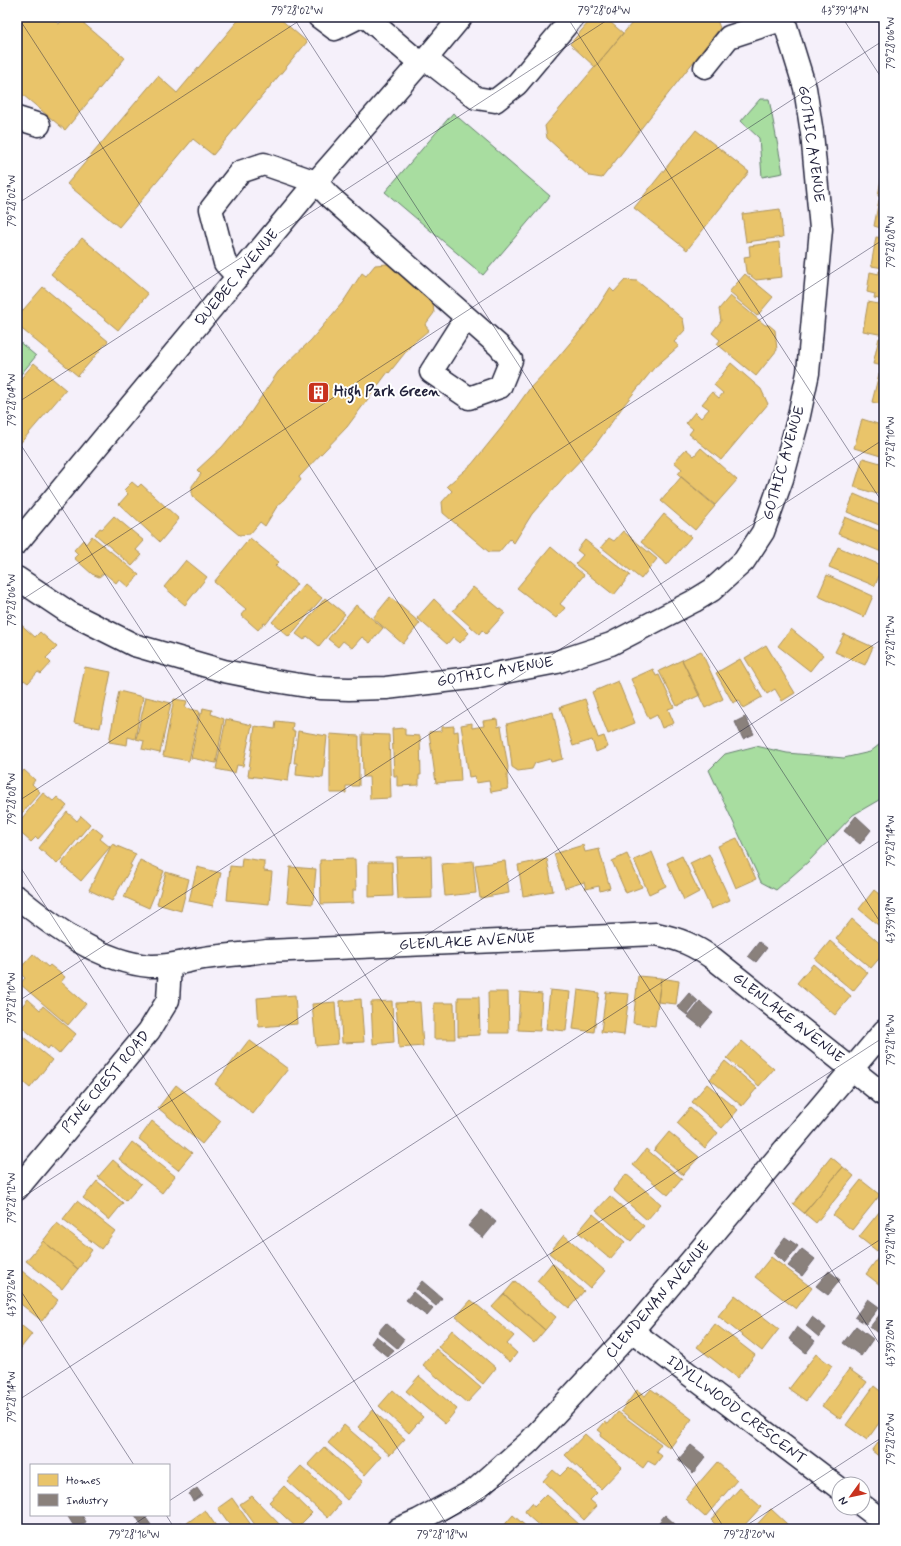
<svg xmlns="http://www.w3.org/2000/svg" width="901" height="1546" viewBox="0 0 901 1546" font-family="Mynerve,sans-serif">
	<rect width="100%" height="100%" fill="#f5f0fa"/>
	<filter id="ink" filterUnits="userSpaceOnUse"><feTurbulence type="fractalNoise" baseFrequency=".025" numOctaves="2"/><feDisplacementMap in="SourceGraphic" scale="8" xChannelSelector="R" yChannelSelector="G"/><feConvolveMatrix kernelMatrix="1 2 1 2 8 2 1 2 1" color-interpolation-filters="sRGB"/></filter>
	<g filter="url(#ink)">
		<path fill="#a8dda0" stroke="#65806e" d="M760,99H769L783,173L762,177L759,138L741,121Z
			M453,113L550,196L483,275L385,192Z
			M17,340L36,356L17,379Z
			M884,741V797L853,815L808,862L776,890L761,882L709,770L725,754L756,746L787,753L844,758L870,752Z"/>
		<path fill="#e9c46a" stroke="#ad935c" d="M17,17H50L59,24L65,17H76L125,58L65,130L17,90Z
			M241,17H278L307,42L213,155L193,139L119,227L67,184L158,76L177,93Z
			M593,17H604L623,33L595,67L570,44Z
			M637,17H716L720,28L602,178L589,176L547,138L545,126Z
			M696,130L749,172L687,250L634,208Z
			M883,168H884V197L878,196Z
			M879,200L884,201V229L874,226Z
			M780,209L783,237L746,242L742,214Z
			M876,237L884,238V268L871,266Z
			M82,238L148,294L118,330L51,274Z
			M779,242L782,277L756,280L746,272L744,257L750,256L749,246Z
			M387,264L433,304L434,313L425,325L429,330L412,344L389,373L388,372L347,427L299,477L301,480L276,508L265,526L260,522L250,534L239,535L192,496V486L201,474L197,470L222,447L251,412L278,372L311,340L343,302L362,273L366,276L375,265Z
			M879,271L884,272V300L874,298L875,294L867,292L870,272L879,274Z
			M745,274L773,297L757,316L729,292Z
			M625,280L637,281L683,319L685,330L674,342L679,346L654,368L624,405L596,444L564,477L532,514L514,543L510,539L499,552H489L443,513L442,502L452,491L447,486L472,464L502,427L530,388L549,368L591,318L610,288L614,292Z
			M43,287L108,341L78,376L17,325V317Z
			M730,296L765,325H769L775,330L777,350L756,376L717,344L720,340L712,333L721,321L719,309Z
			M868,302L884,305V335L863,331Z
			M879,338L884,339V366L873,364Z
			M34,363L66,390L17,447V383Z
			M731,363L761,389L768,404L721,460L689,434L693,429L686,423L695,412L701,418L709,409L702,404L712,392L719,398L723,393L714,385Z
			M879,374L884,375V405L872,402Z
			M862,419L884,426V457L854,448Z
			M701,448L737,480L715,505L678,474L682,469L674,462L686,449L694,456Z
			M863,458L884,464V496L854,487Z
			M681,477L715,506L695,530L661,501Z
			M132,482L138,487L141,484L179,519L160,542L119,504L128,494L124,490Z
			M854,494L884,507V527L847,512Z
			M664,514L691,537L667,565L641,542Z
			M114,516L144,541L136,550L142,555L132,566L95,534L100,528L102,529Z
			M845,517L884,533V553L838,534Z
			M623,531L657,559L641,579L601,547L609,538L614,541Z
			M92,536L139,575L128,587L119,579L116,583L104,573L99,577L92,574L74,558L78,554L74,550L83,540L86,544Z
			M250,538L279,562L275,566L297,584L266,624L264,623L258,630L241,615L246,609L214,582Z
			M585,540L630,575L614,595L575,564L583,555L577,550Z
			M551,547L584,575L560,604L565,608L556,618L517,588Z
			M838,547L883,566L875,586L829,567Z
			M186,560L207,577L185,605L164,587Z
			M827,575L873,596L864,617L818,596Z
			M305,584L322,598L289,637L272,622Z
			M473,587L505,613L486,634L482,630L479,634L453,611Z
			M390,597L420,623L403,644L373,618Z
			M325,598L345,614L319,646L307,636L304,640L296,634Z
			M434,599L469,633L460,643L453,637L447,644L417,618Z
			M356,605L383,628L370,643L362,637L352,648L343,641L338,647L328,639Z
			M17,621L35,637L40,632L57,647L46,658L51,663L41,674L38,672L28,683L24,680L17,688Z
			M791,629L823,655L810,671L778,646Z
			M844,634L873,647L865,665L835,652Z
			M766,645L795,693L782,701L775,689L767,694L745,658Z
			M701,651L723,699L705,708L682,660Z
			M740,659L762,697L743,708L739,700L733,703L716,673Z
			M682,660L700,695L677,706L659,671Z
			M85,667L111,672L100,728L74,723Z
			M653,669L656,676L659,675L674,707L668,709L674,723L662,728L657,715L649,719L631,679Z
			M618,681L635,723L608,734L592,692Z
			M119,691L143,697L135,739L128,737L127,745L109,742Z
			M146,697L171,703L160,753L142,749L144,741L136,739Z
			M174,699L187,701L185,708L199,711L189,761L163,756Z
			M585,699L598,738L604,736L608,747L596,752L592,740L573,746L560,707Z
			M203,708L212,710L211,714L224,719L216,763L191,758L200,713L202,714Z
			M553,712L563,759L551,762L550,759L535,763L532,769L518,771L512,767L507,724Z
			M226,719L252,725L243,766L237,765L235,773L216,769Z
			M497,719L498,727L501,726L508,767L507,777L508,789L491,792L489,781L476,783L475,776L469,777L461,725L472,723V728L484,726L483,721Z
			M276,721L293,723L292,731H295L288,781L248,776L255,726L275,729Z
			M454,726V732L458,731L461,781L436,783L429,732L442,731V727Z
			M405,728V735L420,736L421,775H419V785L397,786V776H394L392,729Z
			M298,731L327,736L323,778L296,775L297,763H294Z
			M330,734L359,736V786H346V793H330Z
			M362,734L389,735L391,798L370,799L369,777H363Z
			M24,770L35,780L32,784L40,792L17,819V778Z
			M43,793L53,801L57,797L67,806L38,839L36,837L31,842L17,830V824Z
			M67,812L77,821L81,816L90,824L57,864L39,848Z
			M93,827L103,835L100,839L110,847L81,881L61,864Z
			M737,838L756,879L736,888L718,846Z
			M112,844L136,854L130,865L132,866L112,901L89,890Z
			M583,845L585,852L599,849L610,888L600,891L599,886L586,889L584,882L565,888L554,854Z
			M652,852L666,886L649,894L634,860Z
			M627,854L642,887L626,893L612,861Z
			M709,854L730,900L711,909L690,863Z
			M431,856L432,898L398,899L396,857Z
			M682,856L699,892L684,900L667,863Z
			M242,858L264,861V871L272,872L269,904L227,900L230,866L241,867Z
			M355,859L356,890H353V903L321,904L320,860Z
			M547,859L553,891L523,896L518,865Z
			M140,860L164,871L149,908L124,897Z
			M473,861L476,893L445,896L442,864Z
			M505,861L509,893L480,898L475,865Z
			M369,862H392L393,896L369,897Z
			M197,867L221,873L213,906L189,901Z
			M290,867L316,869L313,904L287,902Z
			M166,872L189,879L181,911L157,904Z
			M874,890L884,898V930L859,909Z
			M852,919L884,947V953L871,968L836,939Z
			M830,941L868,973L853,991L815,959Z
			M33,954L48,967L50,965L65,977L61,982L86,1004L68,1025L20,984L25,978L18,971Z
			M17,957L23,963L17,970Z
			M813,964L851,996L835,1015L797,983Z
			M638,976L661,978L655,1026L633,1023Z
			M661,978L679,981L676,1004L658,1002Z
			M550,990L570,992L566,1031L546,1029Z
			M578,990L599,993L594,1032L573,1029Z
			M488,992H508L509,1033H489Z
			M520,992L542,994L540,1031L518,1030Z
			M606,992L629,994L624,1035L601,1032Z
			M295,995L297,1024L259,1027L257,998Z
			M458,997H479L480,1035L458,1036Z
			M28,999L40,1010L43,1006L76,1034L59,1054L50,1046L48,1049L17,1023V1012Z
			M361,999L364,1042L342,1043L340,1001Z
			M392,1001L394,1042L373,1044L371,1002Z
			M335,1002L338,1044L316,1046L312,1004Z
			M420,1002L423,1046L399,1048L396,1003Z
			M434,1003H454L455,1039H434Z
			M17,1032L52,1060L30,1088L17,1077Z
			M249,1040L288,1069L253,1114L215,1084Z
			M742,1041L774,1069L759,1086L727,1058Z
			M725,1061L757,1088L742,1106L710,1079Z
			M707,1084L738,1110L722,1128L692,1102Z
			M176,1085L221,1121L202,1144L158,1108Z
			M690,1108L718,1133L705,1148L677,1123Z
			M152,1121L192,1153L178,1170L139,1139Z
			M669,1132L699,1157L683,1175L654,1150Z
			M132,1142L175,1176L162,1193L119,1159Z
			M646,1149L682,1179L668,1195L633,1165Z
			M831,1157L843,1167L804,1213L793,1204Z
			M113,1160L141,1184L126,1201L98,1177Z
			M843,1167L854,1176L816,1223L804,1213Z
			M626,1174L661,1204L647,1220L613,1190Z
			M861,1180L880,1195L852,1230L833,1215Z
			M97,1181L123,1203L109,1220L83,1198Z
			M610,1196L644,1226L631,1241L596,1211Z
			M77,1201L115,1231L101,1249L63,1219Z
			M884,1206V1241L877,1251L859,1237Z
			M593,1214L625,1242L610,1259L578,1232Z
			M57,1223L92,1250L78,1269L43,1241Z
			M564,1235L605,1271L590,1288L549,1253Z
			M43,1241L78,1269L62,1289L26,1261Z
			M884,1250V1288L866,1274Z
			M771,1257L812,1288L796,1309L755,1277Z
			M552,1263L584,1291L569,1308L537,1281Z
			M22,1271L58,1300L42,1321L17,1301V1277Z
			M515,1281L556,1317L545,1330L504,1294Z
			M504,1294L545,1330L534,1343L492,1307Z
			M735,1295L779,1329L762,1351L718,1316Z
			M471,1300L514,1336L507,1344L517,1353L510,1362L456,1317Z
			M17,1322L32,1334L17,1353Z
			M715,1324L755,1355L737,1378L697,1347Z
			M452,1330L496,1368L483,1384L438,1347Z
			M436,1349L481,1388L467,1403L423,1365Z
			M816,1354L832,1366L806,1401L789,1389Z
			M849,1369L867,1382L840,1419L822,1406Z
			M419,1376L457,1409L445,1424L406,1391Z
			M874,1386L884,1394V1416L867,1440L846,1425Z
			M651,1389L692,1419L670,1448L621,1411L637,1390L645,1396Z
			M393,1390L423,1417L409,1433L379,1406Z
			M372,1410L405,1439L390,1455L358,1427Z
			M618,1412L661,1444L656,1451L662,1456L655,1465L648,1461L643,1468L600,1436L602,1433L598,1430L605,1422L608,1424Z
			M344,1425L381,1457L365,1475L328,1443Z
			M585,1434L622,1467L601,1489L565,1455Z
			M884,1435V1460L872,1451Z
			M324,1447L363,1482L347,1500L308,1464Z
			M717,1462L737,1480L705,1517L685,1499Z
			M301,1466L341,1503L328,1518L287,1481Z
			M569,1467L597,1493L590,1500L597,1506L584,1520L543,1481L553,1470L560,1476Z
			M284,1486L312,1513L297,1528L269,1502Z
			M740,1488L761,1507L741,1529H720L711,1520Z
			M546,1494L581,1526L578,1529H543L527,1515L525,1511L532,1503L534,1506Z
			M252,1496L283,1528L258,1529L240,1504Z
			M232,1498L254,1529H233L218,1508Z
			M771,1509L787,1524L783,1529H753Z
			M205,1510L218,1529H191L187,1523Z
			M513,1515L529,1529H501Z
			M181,1522L186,1529H171Z"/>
		<path fill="#8a817c" stroke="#6b6468" d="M745,717L754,734L743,739L735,722Z
			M856,816L871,830L860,844L844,831Z
			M759,942L767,948L756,962L748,956Z
			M689,993L698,1001L687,1015L677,1007Z
			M700,1002L713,1013L701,1027L688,1017Z
			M482,1210L496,1222L483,1238L468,1226Z
			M785,1237L798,1246L785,1263L773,1253Z
			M802,1249L815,1259L802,1276L788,1266Z
			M829,1271L840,1280L828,1295L816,1286Z
			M422,1281L442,1298L436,1306L416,1289Z
			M413,1292L433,1309L427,1316L406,1300Z
			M868,1299L879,1307L866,1324L855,1317Z
			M884,1309V1338L870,1327Z
			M812,1317L826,1328L819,1337L806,1326Z
			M386,1323L404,1339L397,1348L378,1332Z
			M856,1326L873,1339L861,1356L843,1343Z
			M797,1327L815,1341L806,1353L789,1339Z
			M376,1336L394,1350L388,1357L371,1343Z
			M691,1445L706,1457L693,1473L678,1460Z
			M197,1488L202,1495L193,1501L189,1494Z
			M67,1515H82L86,1522L75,1528Z
			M135,1515H144L151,1525L144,1529Z
			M665,1515L677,1526L674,1529H653Z"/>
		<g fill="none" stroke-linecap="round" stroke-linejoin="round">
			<defs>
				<path id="minor" d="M319,17L335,29L359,17
					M366,17L420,63
					M426,59L476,98L495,101L517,84L573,17
					M705,67L729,37L784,19
					M17,118L39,125
					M238,277L225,263L211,209L240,172L264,164L316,182L330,197L499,346L511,360L500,387L469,398L431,372L466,317
					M17,543L316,182L420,63L426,59L461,17
					M17,578L68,612L134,645L224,671L269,680L319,688L349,689L386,688L479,677L557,662L611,644L694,601L712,590L744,561L763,532L782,479L798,420L808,373L821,229L812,133L805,88L783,17
					M17,897C53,927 101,962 150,966C168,967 186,961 204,958C225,955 246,954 267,951L656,934C680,939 694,945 714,959L884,1095
					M17,1189L149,1031L168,1000L170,965
					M632,1331L839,1488
					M863,1506L884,1522
					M398,1529L419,1520L475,1490L529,1442L632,1331L884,1031"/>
			</defs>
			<use href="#minor" stroke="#22223b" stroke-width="25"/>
			<use href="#minor" stroke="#fff" stroke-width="22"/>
		</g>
	</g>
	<path fill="none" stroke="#22223b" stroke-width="1" stroke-opacity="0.45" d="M18,17L884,1351M293,17L884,928M567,17L884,505M842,17L884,82M17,204L305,17M17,403L612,17M17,439L725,1529M17,603L884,40M17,802L884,239M17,862L450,1529M17,1002L884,439M17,1201L884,638M17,1285L134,1465M17,1401L884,838M169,1501L884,1037M166,1515L175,1529M127,1529L148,1515M434,1529L884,1237M741,1529L884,1436"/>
	<defs>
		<symbol id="building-square" viewBox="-11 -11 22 22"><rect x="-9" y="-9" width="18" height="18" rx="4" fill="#c8321e" stroke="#fff"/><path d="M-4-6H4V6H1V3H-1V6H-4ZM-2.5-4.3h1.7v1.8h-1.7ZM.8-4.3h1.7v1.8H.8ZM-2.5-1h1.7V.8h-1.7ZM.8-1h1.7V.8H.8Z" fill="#fff"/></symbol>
	</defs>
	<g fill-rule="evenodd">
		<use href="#building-square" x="306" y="380" width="25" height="25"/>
	</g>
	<g text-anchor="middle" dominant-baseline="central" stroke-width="4" stroke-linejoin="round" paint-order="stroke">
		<g font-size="15" fill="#22223b" stroke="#fff">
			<text transform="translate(811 144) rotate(82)">GOTHIC AVENUE</text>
			<text transform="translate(237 278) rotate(-50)">QUEBEC AVENUE</text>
			<text transform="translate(784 463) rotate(-74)">GOTHIC AVENUE</text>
			<text transform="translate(495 672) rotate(-10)">GOTHIC AVENUE</text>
			<text transform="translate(467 942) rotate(-3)">GLENLAKE AVENUE</text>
			<text transform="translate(788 1018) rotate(38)">GLENLAKE AVENUE</text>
			<text transform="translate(106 1082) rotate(-50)">PINE CREST ROAD</text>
			<text transform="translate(658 1300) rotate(-49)">CLENDENAN AVENUE</text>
			<text transform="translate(736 1410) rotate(37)">IDYLLWOOD CRESCENT</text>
		</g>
		<g font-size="15" font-weight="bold" fill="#22223b" stroke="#fff" text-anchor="start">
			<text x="334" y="392">High Park Green</text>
		</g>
	</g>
	<rect width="901" height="1546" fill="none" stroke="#fff" stroke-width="44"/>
	<rect x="30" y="1464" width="140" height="52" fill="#ffffff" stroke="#a7a7b1"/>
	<rect x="38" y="1474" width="20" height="12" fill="#e9c46a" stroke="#a7a7b1"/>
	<text x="66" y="1484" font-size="12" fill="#22223b">Homes</text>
	<rect x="38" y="1494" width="20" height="12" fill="#8a817c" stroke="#a7a7b1"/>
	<text x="66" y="1504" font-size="12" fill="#22223b">Industry</text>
	<g transform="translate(851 1496) rotate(237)"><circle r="19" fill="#ffffff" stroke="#a7a7b1"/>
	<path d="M0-3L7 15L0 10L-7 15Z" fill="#c8321e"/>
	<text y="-6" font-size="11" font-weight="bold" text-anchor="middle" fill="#22223b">N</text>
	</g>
	<rect x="22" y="22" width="857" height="1502" fill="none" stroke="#22223b" stroke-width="1.5"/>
	<g font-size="10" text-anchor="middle" fill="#22223b">
		<text x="297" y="14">79°28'02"W</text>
		<text x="604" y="14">79°28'04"W</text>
		<text x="845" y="14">43°39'14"N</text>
		<text transform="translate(890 43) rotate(-90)" y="4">79°28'06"W</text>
		<text transform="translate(11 201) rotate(-90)" y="4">79°28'02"W</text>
		<text transform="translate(890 242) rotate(-90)" y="4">79°28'08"W</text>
		<text transform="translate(11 400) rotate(-90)" y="4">79°28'04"W</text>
		<text transform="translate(890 442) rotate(-90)" y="4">79°28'10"W</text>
		<text transform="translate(11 600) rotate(-90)" y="4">79°28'06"W</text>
		<text transform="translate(890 641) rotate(-90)" y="4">79°28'12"W</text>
		<text transform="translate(11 799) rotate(-90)" y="4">79°28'08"W</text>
		<text transform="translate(890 841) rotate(-90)" y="4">79°28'14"W</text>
		<text transform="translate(890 920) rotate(-90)" y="4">43°39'18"N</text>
		<text transform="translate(11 998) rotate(-90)" y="4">79°28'10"W</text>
		<text transform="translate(890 1040) rotate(-90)" y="4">79°28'16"W</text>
		<text transform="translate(11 1198) rotate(-90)" y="4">79°28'12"W</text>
		<text transform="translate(890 1240) rotate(-90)" y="4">79°28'18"W</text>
		<text transform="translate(11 1293) rotate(-90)" y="4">43°39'26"N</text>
		<text transform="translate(890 1343) rotate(-90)" y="4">43°39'20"N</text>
		<text transform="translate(11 1397) rotate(-90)" y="4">79°28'14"W</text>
		<text transform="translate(890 1439) rotate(-90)" y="4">79°28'20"W</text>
		<text x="134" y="1538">79°28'16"W</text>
		<text x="442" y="1538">79°28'18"W</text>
		<text x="749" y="1538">79°28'20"W</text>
	</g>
</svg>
